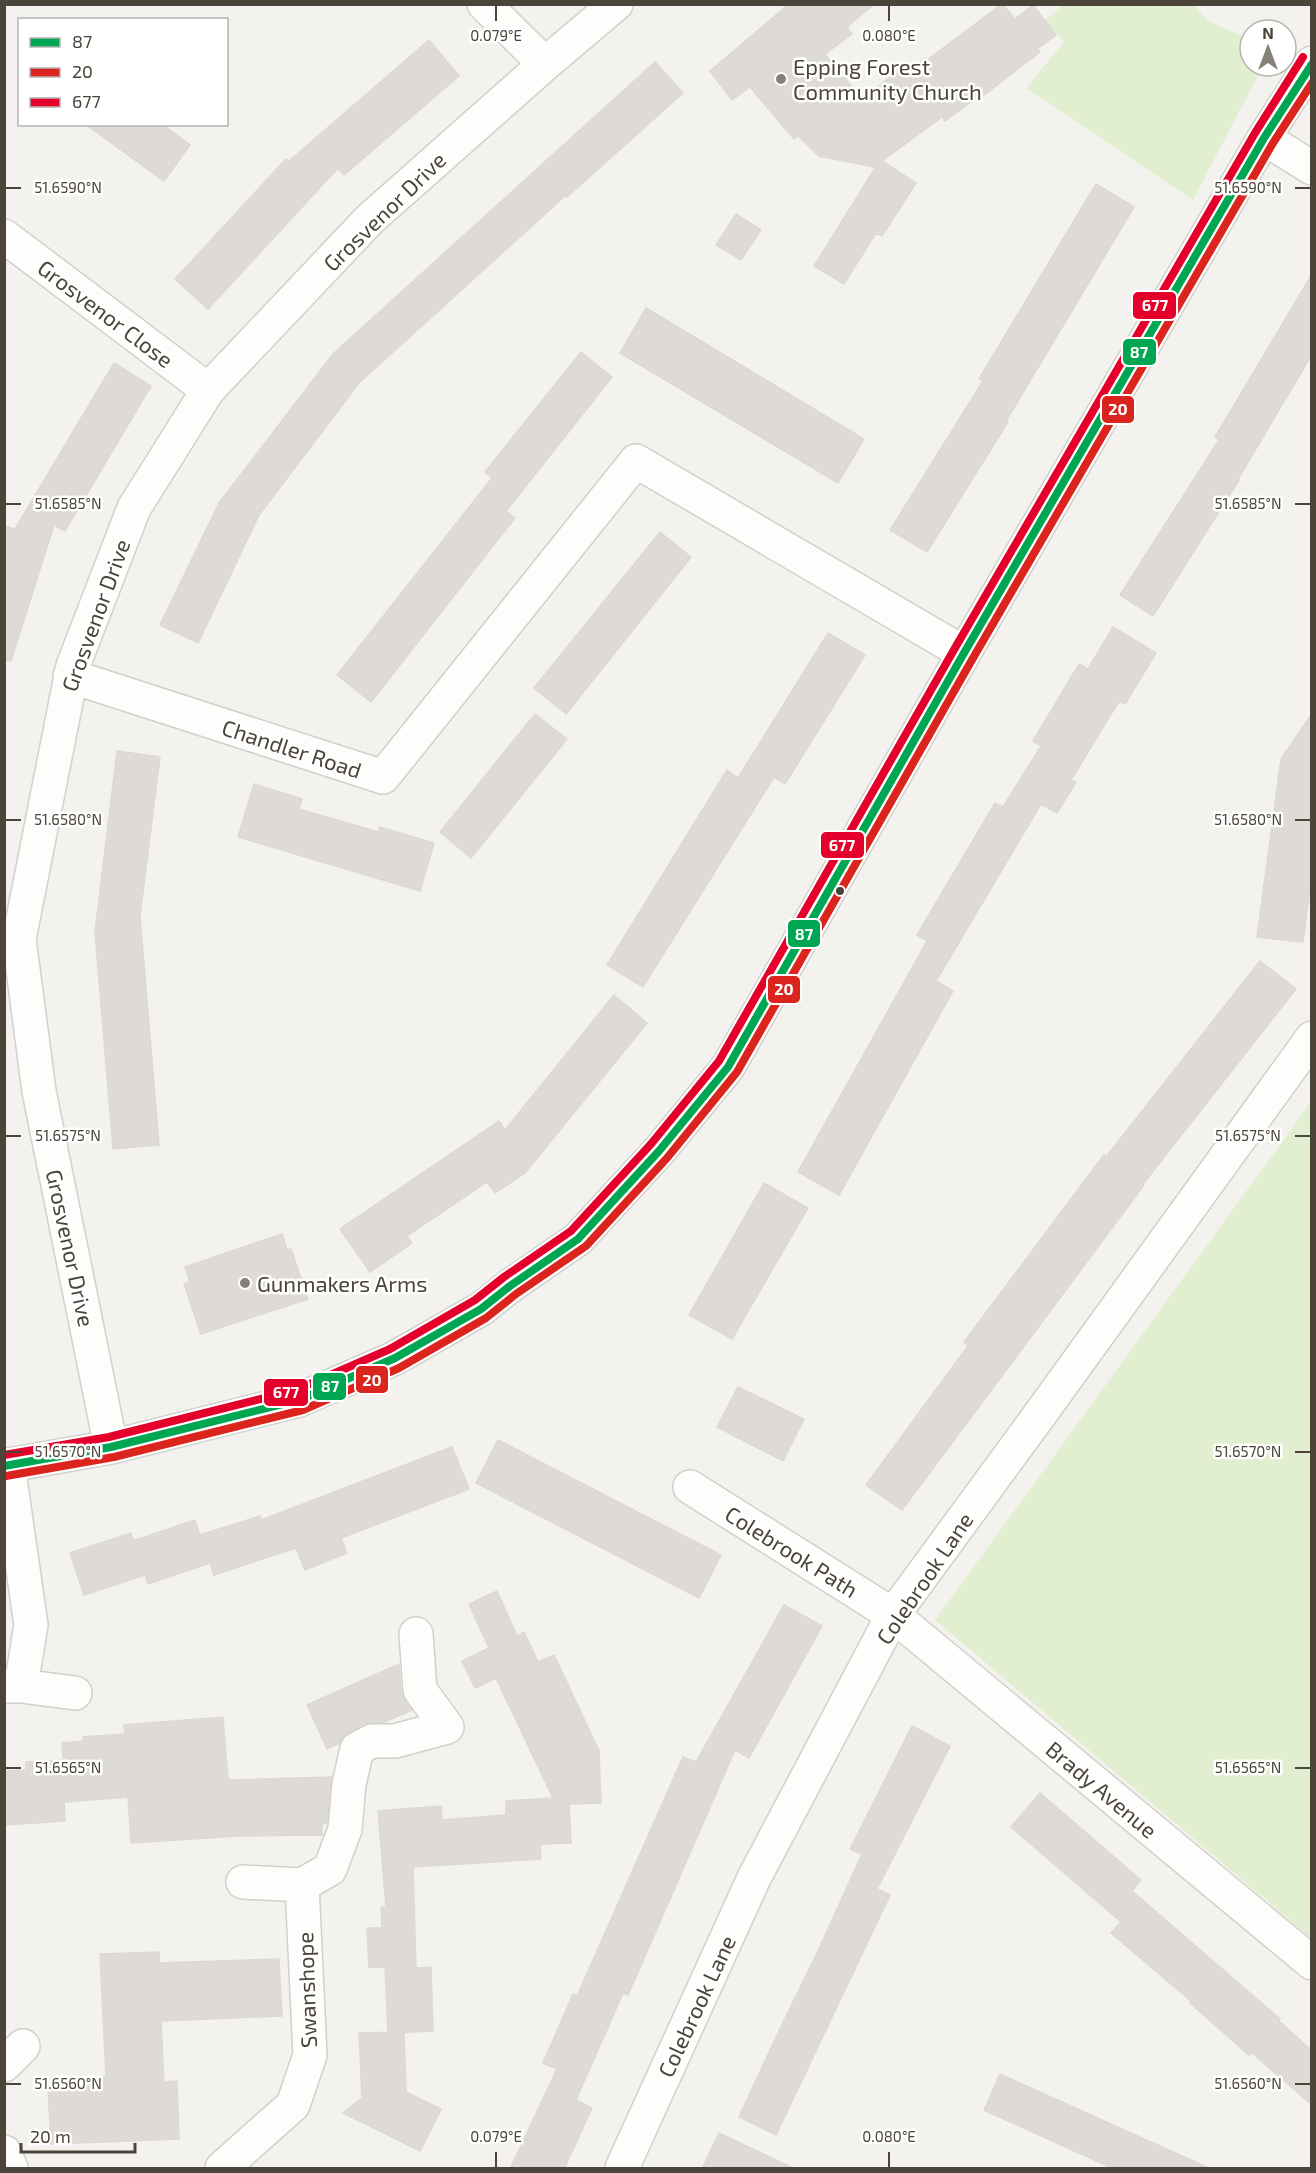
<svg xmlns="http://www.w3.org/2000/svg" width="1316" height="2173" viewBox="0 0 1316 2173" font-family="'Exo 2',sans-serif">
	<rect width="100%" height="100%" fill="#f4f2ee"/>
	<path fill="#e1eecf" d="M1064,5H1194L1207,20L1250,40V66H1263L1193,200L1026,88L1064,42L1045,20Z
		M1311,1102V1938L935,1620Z"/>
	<path fill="#dedbd6" stroke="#dcd9d4" stroke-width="1.5" d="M789,4H874L847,27L852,34L825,54L862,99L898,71V77L925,58L927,60L1002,4L1015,19L1033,5L1056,35L1037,49L1040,52L984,95L983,93L945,121L942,117L882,161L916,183L882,236L876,233L844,284L814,266L877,165L874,167L819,156L798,136L794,139L750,87L732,100L710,71Z
		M429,40L459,76L344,175L338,168L208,309L175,279L286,159L289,161Z
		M655,62L683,93L567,197L566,195L359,383L259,515L198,643L160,625L219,503L333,354Z
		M85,124H162L190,145L164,181Z
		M1096,184L1134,207L1006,421L1008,422L927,552L890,530L983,381L979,379Z
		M736,214L761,230L741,260L716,245Z
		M1311,276V356L1238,479L1239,480L1153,616L1120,595L1219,440L1215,437Z
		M646,308L864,439L838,483L620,353Z
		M581,352L612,377L506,511L515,518L371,702L337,675L492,478L485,472Z
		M114,363L151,386L65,531L54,525L11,661L4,660V526L15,529Z
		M660,532L691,557L566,714L534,688Z
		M1113,627L1156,653L1125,704L1119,701L1071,780L1076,782L1057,813L1041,804L936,981L953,991L839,1195L798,1172L927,941L917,935L995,803L1003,807L1041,746L1033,741L1079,664L1088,669Z
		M828,633L865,655L785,784L774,777L643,987L607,965L727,770L738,778Z
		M535,714L567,739L471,858L440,832Z
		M1311,715V881L1303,942L1257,937L1281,759Z
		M117,751L160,757L140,916L159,1145L113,1149L95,932Z
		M254,784L302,799L299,809L378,832L380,827L434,843L420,891L238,837Z
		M1260,961L1296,989L1143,1184L1144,1185L902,1510L866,1485L968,1346L964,1342L1104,1155L1106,1157Z
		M614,995L647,1023L525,1173L495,1193L487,1182L407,1236L412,1243L370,1272L340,1229L499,1121L505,1130Z
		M764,1183L808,1208L732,1339L689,1315Z
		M282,1234L287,1250L291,1249L308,1299L201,1334L184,1284L190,1282L185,1267Z
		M738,1387L804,1419L783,1461L717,1427Z
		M498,1440L721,1555L699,1598L476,1483Z
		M452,1447L469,1489L341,1538L347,1553L305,1570L296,1548L214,1575L210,1563L148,1584L145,1575L84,1595L70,1553L131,1533L133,1541L195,1520L200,1535L260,1516L261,1520Z
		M497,1591L517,1636L524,1632L538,1662L554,1655L599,1751L601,1803L569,1804L571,1843L540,1844L541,1859L413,1867L416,1968L431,1967L433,2031L388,2033L385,1967H369L367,1928H382L381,1907H386L378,1811L441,1806L442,1820L506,1815V1801L553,1798L496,1678L475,1688L462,1661L489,1648L469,1604Z
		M784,1605L822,1626L749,1758L735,1750L628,1995L623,1993L576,2100L592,2108L564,2169H510L557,2069L543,2063L573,1994L577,1996L683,1757L696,1762Z
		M399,1664L401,1692L412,1710L385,1722L363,1724L348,1733L340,1743L327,1749L307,1705Z
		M223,1717L228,1780L331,1777L327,1823H322V1835L240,1836L131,1843L128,1797L64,1802L65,1821L4,1825V1771L26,1770V1762L63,1760L62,1743L84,1741L83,1737L125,1734L124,1725Z
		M912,1726L950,1746L877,1889L890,1895L776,2135L739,2117L778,2033L818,1951L862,1854L850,1849Z
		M1040,1793L1141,1880L1132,1891L1280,2019L1279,2021L1311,2050V2104L1251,2052L1249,2055L1190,2003L1192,2002L1111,1933L1121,1922L1011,1827Z
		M159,1952V1963L279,1959L282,2016L161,2021L164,2082L177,2081L179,2139L51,2144L48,2089L71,2087L70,2079L106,2077L100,1954Z
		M404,2032L406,2092L441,2109L420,2151L343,2113L362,2098L359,2033Z
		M1000,2074L1211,2169H1114L984,2110Z
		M719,2133L795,2169H702Z"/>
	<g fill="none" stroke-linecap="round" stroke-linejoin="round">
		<defs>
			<path id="minor" d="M484,4L545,64
				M1264,138L1312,168
				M4,236L208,390
				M70,676L383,777L636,461L964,653
				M111,1447L39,1091L19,939L73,666L134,508L208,390L370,219L545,64L616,4
				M4,1466L111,1447L299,1400L395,1358L481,1309L510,1286L578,1239L659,1151L728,1067L964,653L1264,138L1312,63
				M690,1487L893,1615L1312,1963
				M4,1686H21L31,1625L8,1465
				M21,1686L75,1693
				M243,1882L302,1885L330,1869L345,1829L349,1784L357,1749L372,1741H395L447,1727L420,1690L416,1634
				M4,2065L23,2046
				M4,2152L11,2168
				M222,2168L293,2105L310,2055L302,1885
				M622,2168L754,1878L893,1615L1041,1413L1312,1038"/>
		</defs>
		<use href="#minor" stroke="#d2d0cb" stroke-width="36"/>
		<use href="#minor" stroke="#fdfdfc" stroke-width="33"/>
		<defs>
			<path id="bus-1" d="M4,1466L111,1447L299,1400L395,1358L481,1309L510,1286L578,1239L659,1151L728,1067L964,653L1264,138L1312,64"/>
			<path id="bus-2" d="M6,1476L114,1457L303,1410L399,1368L486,1318L516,1294L586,1246L667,1158L737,1072L973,658L1273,143L1312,83"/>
			<path id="bus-3" d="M4,1455L109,1437L296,1390L390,1349L475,1300L504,1277L571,1231L651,1144L719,1061L955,648L1255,133L1303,57"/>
		</defs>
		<use href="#bus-1" stroke="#fff" stroke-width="12"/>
		<use href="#bus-2" stroke="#fff" stroke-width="12"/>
		<use href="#bus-3" stroke="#fff" stroke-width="12"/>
		<use href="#bus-1" stroke="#00a651" stroke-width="8"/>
		<use href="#bus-2" stroke="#dc241f" stroke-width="8"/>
		<use href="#bus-3" stroke="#e4002b" stroke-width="8"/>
	</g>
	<path fill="none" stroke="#4b4439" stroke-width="2" d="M496,6V21M889,6V21M6,188H21M1295,188H1310M6,504H21M1295,504H1310M6,820H21M1295,820H1310M6,1136H21M1295,1136H1310M6,1452H21M1295,1452H1310M6,1768H21M1295,1768H1310M6,2084H21M1295,2084H1310M496,2152V2167M889,2152V2167"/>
	<g fill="#868178" stroke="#fff" stroke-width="2">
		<circle cx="781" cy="79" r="6"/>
		<circle cx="245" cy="1283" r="6"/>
	</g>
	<circle fill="#4b4439" stroke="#fff" stroke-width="2" cx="840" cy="891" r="5"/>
	<g text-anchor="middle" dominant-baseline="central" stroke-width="5" stroke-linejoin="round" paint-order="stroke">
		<g font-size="22" fill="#4b4439" stroke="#fff" text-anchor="start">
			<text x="793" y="66">Epping Forest<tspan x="793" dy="25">Community Church</tspan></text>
			<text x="257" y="1283">Gunmakers Arms</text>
		</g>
		<g font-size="22" fill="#4b4439" stroke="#fff">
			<text transform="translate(384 211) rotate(-44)">Grosvenor Drive</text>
			<text transform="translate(106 313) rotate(37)">Grosvenor Close</text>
			<text transform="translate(95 615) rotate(-70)">Grosvenor Drive</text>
			<text transform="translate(292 748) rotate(18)">Chandler Road</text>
			<text transform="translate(71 1248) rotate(78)">Grosvenor Drive</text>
			<text transform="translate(792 1551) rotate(32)">Colebrook Path</text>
			<text transform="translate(924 1578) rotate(-56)">Colebrook Lane</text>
			<text transform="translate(1102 1789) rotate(40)">Brady Avenue</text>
			<text transform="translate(306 1990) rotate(-92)">Swanshope</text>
			<text transform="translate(696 2006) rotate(-65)">Colebrook Lane</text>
		</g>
	</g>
	<g font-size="15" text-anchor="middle" fill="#4b4439" stroke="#fff" stroke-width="5" stroke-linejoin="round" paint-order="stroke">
		<text x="496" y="41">0.079°E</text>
		<text x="889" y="41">0.080°E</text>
		<text x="68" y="193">51.6590°N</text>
		<text x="1248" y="193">51.6590°N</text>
		<text x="68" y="509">51.6585°N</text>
		<text x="1248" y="509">51.6585°N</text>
		<text x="68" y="825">51.6580°N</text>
		<text x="1248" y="825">51.6580°N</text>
		<text x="68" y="1141">51.6575°N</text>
		<text x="1248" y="1141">51.6575°N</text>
		<text x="68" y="1457">51.6570°N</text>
		<text x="1248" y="1457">51.6570°N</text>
		<text x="68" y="1773">51.6565°N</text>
		<text x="1248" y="1773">51.6565°N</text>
		<text x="68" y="2089">51.6560°N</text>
		<text x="1248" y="2089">51.6560°N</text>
		<text x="496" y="2142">0.079°E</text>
		<text x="889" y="2142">0.080°E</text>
	</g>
	<g stroke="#fff" stroke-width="2">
		<rect x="1132" y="291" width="45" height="29" rx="6" fill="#e4002b"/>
		<rect x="1122" y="338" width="35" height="28" rx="6" fill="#00a651"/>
		<rect x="1101" y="395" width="34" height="29" rx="6" fill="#dc241f"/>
		<rect x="820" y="831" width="45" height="28" rx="6" fill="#e4002b"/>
		<rect x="787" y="919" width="34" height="29" rx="6" fill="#00a651"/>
		<rect x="767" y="975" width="34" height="29" rx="6" fill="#dc241f"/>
		<rect x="355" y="1365" width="34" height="29" rx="6" fill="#dc241f"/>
		<rect x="312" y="1372" width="35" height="29" rx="6" fill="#00a651"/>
		<rect x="263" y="1378" width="46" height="29" rx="6" fill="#e4002b"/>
	</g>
	<g font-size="16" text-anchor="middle" font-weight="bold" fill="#fff">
		<text x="1155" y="311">677</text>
		<text x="1139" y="358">87</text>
		<text x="1118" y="415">20</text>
		<text x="842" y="851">677</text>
		<text x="804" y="940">87</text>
		<text x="784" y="995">20</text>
		<text x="372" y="1386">20</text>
		<text x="330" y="1392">87</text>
		<text x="286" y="1398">677</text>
	</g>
	<rect width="1316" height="2173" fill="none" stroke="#4b4439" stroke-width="12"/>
	<rect x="18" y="18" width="210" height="108" fill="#ffffff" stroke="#b7b4b0" stroke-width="1.5"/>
	<rect x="30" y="38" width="30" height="9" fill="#00a651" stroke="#b7b4b0" stroke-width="1.5"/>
	<text x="72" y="48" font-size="18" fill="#4b4439">87</text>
	<rect x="30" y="68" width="30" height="9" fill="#dc241f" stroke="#b7b4b0" stroke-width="1.5"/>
	<text x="72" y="78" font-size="18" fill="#4b4439">20</text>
	<rect x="30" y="98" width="30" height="9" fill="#e4002b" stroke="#b7b4b0" stroke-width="1.5"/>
	<text x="72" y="108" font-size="18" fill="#4b4439">677</text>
	<g transform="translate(1268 48)"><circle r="28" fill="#ffffff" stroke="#b7b4b0" stroke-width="1.5"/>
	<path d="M0-4.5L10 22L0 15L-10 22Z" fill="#868178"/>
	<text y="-9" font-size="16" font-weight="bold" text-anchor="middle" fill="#4b4439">N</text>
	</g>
	<path d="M21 2143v9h114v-9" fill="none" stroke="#4b4439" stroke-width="3"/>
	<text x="30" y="2143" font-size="18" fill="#4b4439" stroke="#ffffff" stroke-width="4.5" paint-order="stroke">20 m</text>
</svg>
